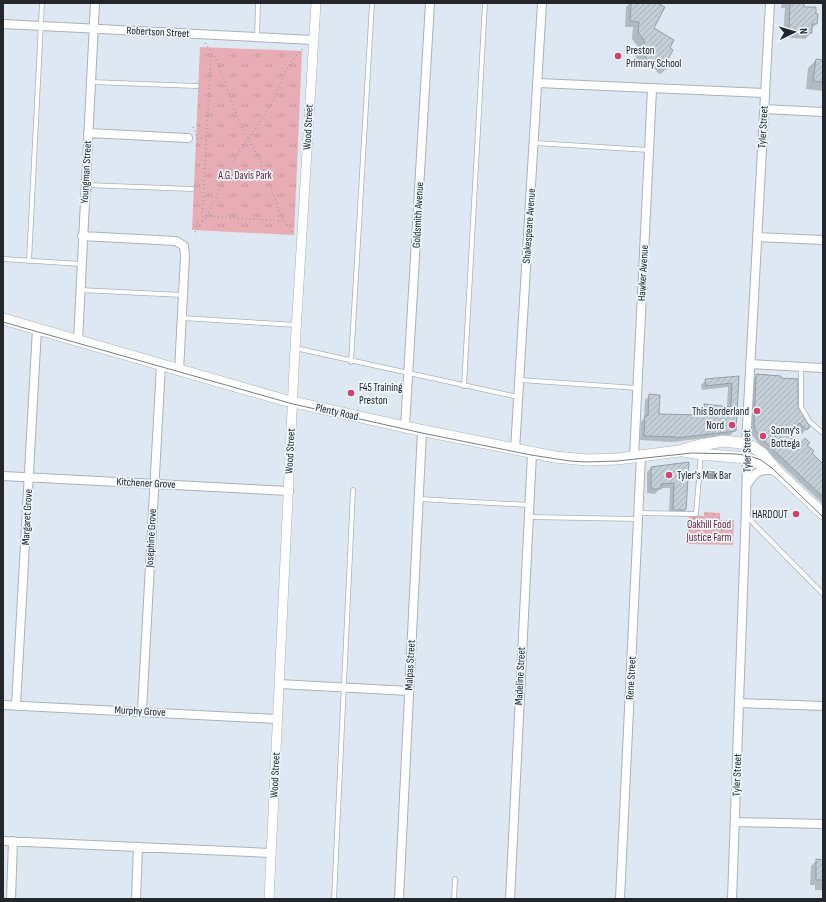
<svg xmlns="http://www.w3.org/2000/svg" width="826" height="902" viewBox="0 0 826 902" font-family="'Sofia Sans Condensed',sans-serif">
	<defs>
		<pattern id="grass-tufts" width="24" height="20" patternUnits="userSpaceOnUse"><rect width="24" height="20" fill="#e8acb5"/><path d="M3 7l-1-3M5 7V3M7 7l1-3M15 17l-1-3M17 17v-4M19 17l1-3" fill="none" stroke="#c7949c"/></pattern>
		<pattern id="garden-dots" width="8" height="8" patternUnits="userSpaceOnUse"><rect width="8" height="8" fill="#e8acb5"/><path d="M2 2h.1M6 6h.1" fill="none" stroke="#c7949c" stroke-width="1.8" stroke-linecap="round"/></pattern>
		<pattern id="building-hatch" width="6" height="6" patternUnits="userSpaceOnUse"><rect width="6" height="6" fill="#c3ced7"/><path d="M-1 1l2-2M0 6l6-6M5 7l2-2" fill="none" stroke="#a7b1b9"/></pattern>
	</defs>
	<rect width="100%" height="100%" fill="#dee8f2"/>
	<path fill="url(#grass-tufts)" d="M200,47L302,51L294,235L192,230Z"/>
	<path fill="url(#garden-dots)" d="M704,512L720,513V520H734L733,545L687,544L689,514L704,516Z"/>
	<path fill="#0003" d="M630,3H656L652,28L669,49L666,62L667,68L661,74L658,73L651,64L644,69L633,53L639,48L632,39L633,27H625L626,7Z
		M782,3H803V8L816,24L811,29V33L805,39L783,37L785,8H781Z
		M816,60L823,61V91L806,89L808,68Z
		M757,375L797,408L809,426L802,434L795,426L788,433L800,445H806L811,453L823,465V504L761,446L751,434L750,427L753,379Z
		M738,377L735,430L731,435L672,442L640,440L641,422L644,418L645,400L650,395L658,415L697,416L700,410L704,405L727,407L728,387L702,390L701,385L706,380Z
		M688,463L685,510L681,514H669L670,488H660L655,494L647,493V472L651,468Z
		M823,858V890H815V885H810L811,866L817,860L821,861Z"/>
	<path fill="url(#building-hatch)" stroke="#959fa7" d="M631,3H657L665,7L654,28L674,40L670,48L673,50L667,61L671,63L668,69L664,67L657,59L651,64L638,47L645,42L638,32L639,22L630,21Z
		M790,3H804V7H816V14H818L817,24H812V33L789,31Z
		M816,59L823,60V82L813,81Z
		M756,374L781,376V378L798,379V407L810,427L807,430L799,423L789,432L800,444L805,438L810,443L807,445L814,451L812,453L823,464V497L765,442L755,430L754,423Z
		M739,376L736,431L676,438V437L644,436L645,416H648L649,394L660,395L659,414L701,415V409H704V404L731,407L732,383L706,386L705,379Z
		M689,462L686,510H673L674,483L661,484V489H651V467Z
		M816,859L823,860V880H816Z"/>
	<g fill="none" stroke-linecap="round" stroke-linejoin="round">
		<defs>
			<path id="service" d="M257,37L258,3
				M91,82L197,86
				M535,143L649,150
				M86,185L192,189
				M3,259L81,264
				M29,261L42,3
				M80,290L183,295
				M182,318L297,325
				M295,348L518,397
				M351,362L372,3
				M801,367V407L810,422L823,433
				M520,380L637,388
				M464,386L485,3
				M419,499L529,505
				M638,513L696,514L701,454
				M746,515L755,525L823,594
				M529,517L638,519
				M334,899L353,490
				M454,899L455,879"/>
			<path id="minor" d="M3,24L313,40
				M538,83L765,93
				M764,109L823,112
				M88,133L188,138
				M82,236L176,241L184,246L185,256L179,371
				M757,237L823,240
				M78,341L95,3
				M750,364L823,368
				M405,427L430,3
				M746,444L770,3
				M515,450L542,3
				M634,457L652,89
				M3,476L289,491
				M747,485C754,474 757,469 772,470
				M279,684L409,691
				M739,703L823,706
				M3,705L277,719
				M16,705L37,329
				M142,711L161,365
				M735,822L823,824
				M3,841L271,853
				M11,899L13,841
				M136,899L138,847
				M399,899L422,431
				M510,899L532,453
				M620,899L641,456
				M732,899L746,507L747,458"/>
			<path id="tertiary" d="M269,899L295,348L316,3"/>
			<path id="secondary" d="M3,319L284,400L405,427L555,457L587,460L617,459L679,451L700,445L723,441L742,443L753,447L762,453L777,471L823,514
				M683,451L701,454L747,458L775,470"/>
		</defs>
		<use href="#service" stroke="#a8b2bb" stroke-width="5.5"/>
		<use href="#minor" stroke="#a8b2bb" stroke-width="10"/>
		<use href="#tertiary" stroke="#a8b2bb" stroke-width="10"/>
		<use href="#secondary" stroke="#a8b2bb" stroke-width="12"/>
		<path stroke="#9ba3ab" stroke-width="1.5" stroke-dasharray="1 3" stroke-linecap="butt" d="M205,43L216,58L240,124L259,158L281,215L293,234
			M193,127L198,138
			M197,139L198,138H206
			M206,216L283,221
			M202,221L211,53
			M195,232C213,211 220,183 235,159C247,139 262,121 273,100C282,81 287,61 304,48"/>
		<use href="#service" stroke="#fff" stroke-width="4"/>
		<use href="#minor" stroke="#fff" stroke-width="8"/>
		<use href="#tertiary" stroke="#fff" stroke-width="9"/>
		<use href="#secondary" stroke="#fff" stroke-width="11"/>
		<path stroke="#787e85" stroke-width="1" d="M3,322L293,404L422,433L531,455L570,461L586,462L617,461L692,453L737,454L750,456L761,460L772,468L823,517"/>
	</g>
	<g fill="#d24367" stroke="#edf5fd" stroke-width="1.5">
		<circle cx="618" cy="56" r="4"/>
		<circle cx="351" cy="393" r="4"/>
		<circle cx="757" cy="411" r="4"/>
		<circle cx="732" cy="425" r="4"/>
		<circle cx="763" cy="436" r="4"/>
		<circle cx="669" cy="475" r="4"/>
		<circle cx="796" cy="514" r="4"/>
	</g>
	<g text-anchor="middle" dominant-baseline="central" stroke-width="3.5" stroke-linejoin="round" paint-order="stroke">
		<g font-size="11" fill="#23272b" stroke="#edf5fd">
			<text transform="translate(158 32) rotate(3)">Robertson Street</text>
			<text transform="translate(308 127) rotate(-87)">Wood Street</text>
			<text transform="translate(763 127) rotate(-87)">Tyler Street</text>
			<text transform="translate(86 172) rotate(-87)">Youngman Street</text>
			<text transform="translate(418 215) rotate(-87)">Goldsmith Avenue</text>
			<text transform="translate(529 226) rotate(-86)">Shakespeare Avenue</text>
			<text transform="translate(643 273) rotate(-87)">Hawker Avenue</text>
			<text transform="translate(337 412) rotate(13)">Plenty Road</text>
			<text transform="translate(290 451) rotate(-87)">Wood Street</text>
			<text transform="translate(747 451) rotate(-91)">Tyler Street</text>
			<text transform="translate(146 483) rotate(3)">Kitchener Grove</text>
			<text transform="translate(27 517) rotate(-87)">Margaret Grove</text>
			<text transform="translate(151 538) rotate(-87)">Josephine Grove</text>
			<text transform="translate(410 665) rotate(-87)">Malpas Street</text>
			<text transform="translate(520 676) rotate(-87)">Madeline Street</text>
			<text transform="translate(631 678) rotate(-87)">Rene Street</text>
			<text transform="translate(140 711) rotate(3)">Murphy Grove</text>
			<text transform="translate(275 775) rotate(-87)">Wood Street</text>
			<text transform="translate(737 775) rotate(-88)">Tyler Street</text>
		</g>
		<g font-size="11" fill="#23272b" stroke="#edf5fd" text-anchor="start">
			<text x="626" y="50">Preston<tspan x="626" dy="13">Primary School</tspan></text>
			<text x="359" y="387">F45 Training<tspan x="359" dy="13">Preston</tspan></text>
			<text x="749" y="411" text-anchor="end">This Borderland</text>
			<text x="724" y="425" text-anchor="end">Nord</text>
			<text x="771" y="430">Sonny's<tspan x="771" dy="13">Bottega</tspan></text>
			<text x="677" y="475">Tyler's Milk Bar</text>
			<text x="788" y="514" text-anchor="end">HARDOUT</text>
		</g>
		<g font-size="11" fill="#702738" stroke="#edf5fd">
			<text x="245" y="175">A.G. Davis Park</text>
			<text x="709" y="524">Oakhill Food<tspan x="709" dy="13">Justice Farm</tspan></text>
		</g>
	</g>
	<rect width="826" height="902" fill="none" stroke="#23272b" stroke-width="8"/>
	<g transform="translate(794 32) rotate(85)" stroke="#edf5fd" stroke-width="3" paint-order="stroke">
	<path d="M0-3L7 15L0 10L-7 15Z" fill="#23272b"/>
	<text y="-6" font-size="11" font-weight="bold" text-anchor="middle" fill="#23272b">N</text>
	</g>
</svg>
